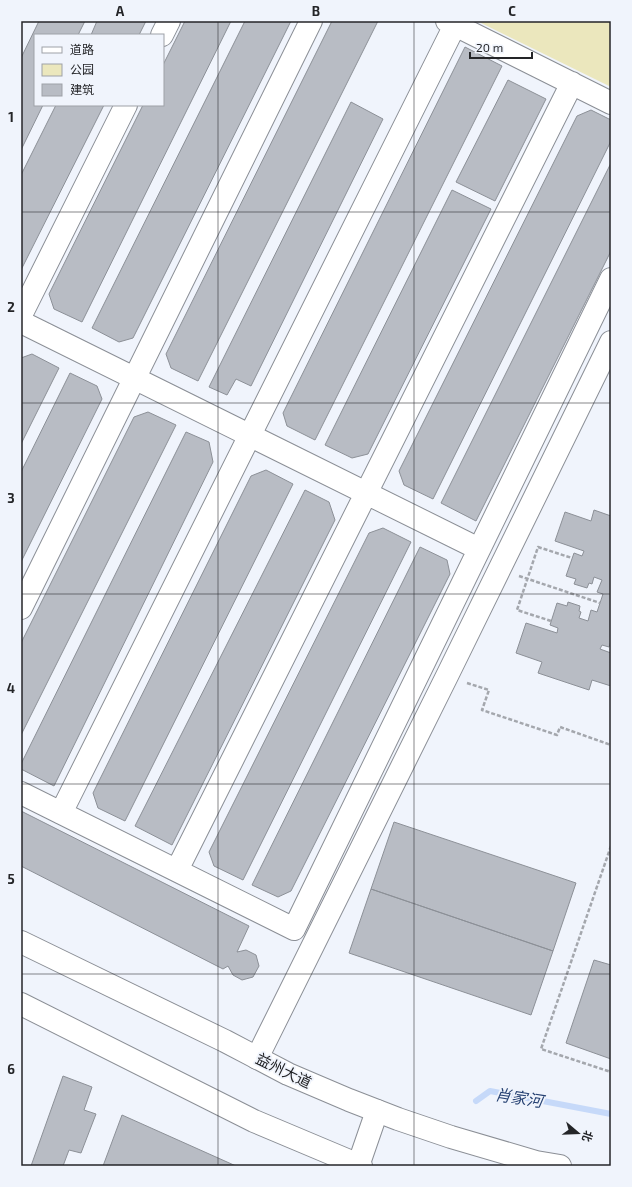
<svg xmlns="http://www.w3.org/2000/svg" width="632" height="1187" viewBox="0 0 632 1187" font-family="'Exo 2','Noto Sans SC',sans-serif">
	<rect width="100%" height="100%" fill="#f0f4fc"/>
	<path fill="#ebe7bd" d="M477,21H611V87Z"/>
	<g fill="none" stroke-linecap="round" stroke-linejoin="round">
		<path stroke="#c6d9f9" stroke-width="6" d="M476,1101L490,1091L611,1114"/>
	</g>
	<path fill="#b8bcc4" stroke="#8c9097" d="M39,21H85L78,35H35V105H43L21,150V58Z
		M97,21H146L139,35H91Z
		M185,21H231L82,322L54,309L49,294L143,105H163V65Z
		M245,21H291L133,338L119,342L92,328Z
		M332,21H378L198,381L171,368L166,354Z
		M465,47L502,66L315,440L287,426L283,413Z
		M508,80L546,99L495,201L456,182Z
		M351,102L383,119L251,386L236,379L227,395L209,387Z
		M56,105H104L21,270V175Z
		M591,110L611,120V141L433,499L404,485L399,471L577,116Z
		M611,163V251L476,521L441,503Z
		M452,190L491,209L368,454L352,458L325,445Z
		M32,354L59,368L21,444V358Z
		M70,373L97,386L102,399L21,562V472Z
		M148,412L176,425L21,735V643L134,417Z
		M186,432L209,442L213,462L54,786L21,769V764Z
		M266,470L293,484L125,821L98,808L93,793L251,476Z
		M305,490L329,502L335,520L172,845L135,826Z
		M594,510L611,516V641L609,647L602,645L600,649L611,653V686L592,680L589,690L538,673L542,662L516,653L526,623L557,633L558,628L550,625L557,603L567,606L568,602L580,606L579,611L581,612L579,618L588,621L591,610L597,612L603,594L597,592L602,580L594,577L592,584L589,583L587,588L574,584L576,579L566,576L574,553L582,556L584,551L555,541L565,512L591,521Z
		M383,528L411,542L243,880L214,866L209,852L369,533Z
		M420,547L447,560L450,574L291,891L278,897L252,885Z
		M21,811L249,926L237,952L246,950L256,955L259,966L253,977L242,980L233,975L228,966L223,969L21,866Z
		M394,822L576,883L553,951L371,889Z
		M371,889L553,951L531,1015L349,953Z
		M594,960L611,965V1059L566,1043Z
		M63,1076L92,1087L84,1110L96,1114L81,1153L69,1150L63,1166H31Z
		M122,1115L236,1166H103Z"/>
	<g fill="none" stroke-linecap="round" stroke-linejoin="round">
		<defs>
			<path id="minor" d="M447,21L611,103
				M162,35L169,21
				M21,315L126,105
				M21,322L479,549
				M21,608L311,21
				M21,793L294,929L611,279
				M61,813L455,25
				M177,870L572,83
				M257,1058L447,676L611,342
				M358,1166L377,1111"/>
			<path id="major" d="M21,942L225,1041L288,1074L349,1100L398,1119L451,1137L536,1162L560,1166
				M21,1004L254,1121L361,1166"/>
		</defs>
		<use href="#minor" stroke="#8b8f96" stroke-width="24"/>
		<use href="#major" stroke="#8b8f96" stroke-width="24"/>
		<path stroke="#a4a7ad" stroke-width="2.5" stroke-dasharray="4 2" stroke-linecap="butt" d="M519,576L600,603
			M551,621L517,610L538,547L572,558
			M467,683L489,690L482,710L557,735L560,727L611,745
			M611,846L541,1049L611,1072"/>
		<use href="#minor" stroke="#fff" stroke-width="22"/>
		<use href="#major" stroke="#fff" stroke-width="22"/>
	</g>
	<path fill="none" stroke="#242528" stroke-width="1" stroke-opacity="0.55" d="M218,21V1166M414,21V1166M21,212H611M21,403H611M21,594H611M21,784H611M21,974H611"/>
	<g text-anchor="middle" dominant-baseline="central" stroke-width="3.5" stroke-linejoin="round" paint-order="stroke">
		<g font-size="15" fill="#242528" stroke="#f0f4fc">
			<text transform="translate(284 1070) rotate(26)">益州大道</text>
		</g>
		<g font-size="16" font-style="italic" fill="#264172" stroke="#f0f4fc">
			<text transform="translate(519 1097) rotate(9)">肖家河</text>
		</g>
	</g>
	<rect width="632" height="1187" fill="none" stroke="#f0f4fc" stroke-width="44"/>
	<rect x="34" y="34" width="130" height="72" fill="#f0f4fc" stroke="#9ea1a7"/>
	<rect x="42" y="47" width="20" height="6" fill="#ffffff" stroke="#9ea1a7"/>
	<text x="70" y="54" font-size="12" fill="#242528">道路</text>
	<rect x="42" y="64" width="20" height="12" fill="#ebe7bd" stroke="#9ea1a7"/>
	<text x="70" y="74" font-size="12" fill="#242528">公园</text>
	<rect x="42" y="84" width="20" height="12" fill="#b8bcc4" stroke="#9ea1a7"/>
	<text x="70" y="94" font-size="12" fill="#242528">建筑</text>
	<g transform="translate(578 1133) rotate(109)" stroke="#f0f4fc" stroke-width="3" paint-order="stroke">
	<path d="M0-3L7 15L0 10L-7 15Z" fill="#242528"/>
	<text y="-6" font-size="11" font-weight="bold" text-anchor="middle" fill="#242528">北</text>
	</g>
	<path d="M470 52v6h62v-6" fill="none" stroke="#242528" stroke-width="2"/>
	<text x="476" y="52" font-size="12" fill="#242528" stroke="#f0f4fc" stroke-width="3" paint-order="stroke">20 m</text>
	<rect x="22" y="22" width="588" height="1143" fill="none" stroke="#242528" stroke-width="1.5"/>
	<g font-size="13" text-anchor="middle" font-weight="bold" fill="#242528">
		<text x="120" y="16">A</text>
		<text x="316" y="16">B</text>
		<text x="512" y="16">C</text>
		<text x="11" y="122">1</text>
		<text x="11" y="312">2</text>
		<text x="11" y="503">3</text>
		<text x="11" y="693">4</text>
		<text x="11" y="884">5</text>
		<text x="11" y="1074">6</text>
	</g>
</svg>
